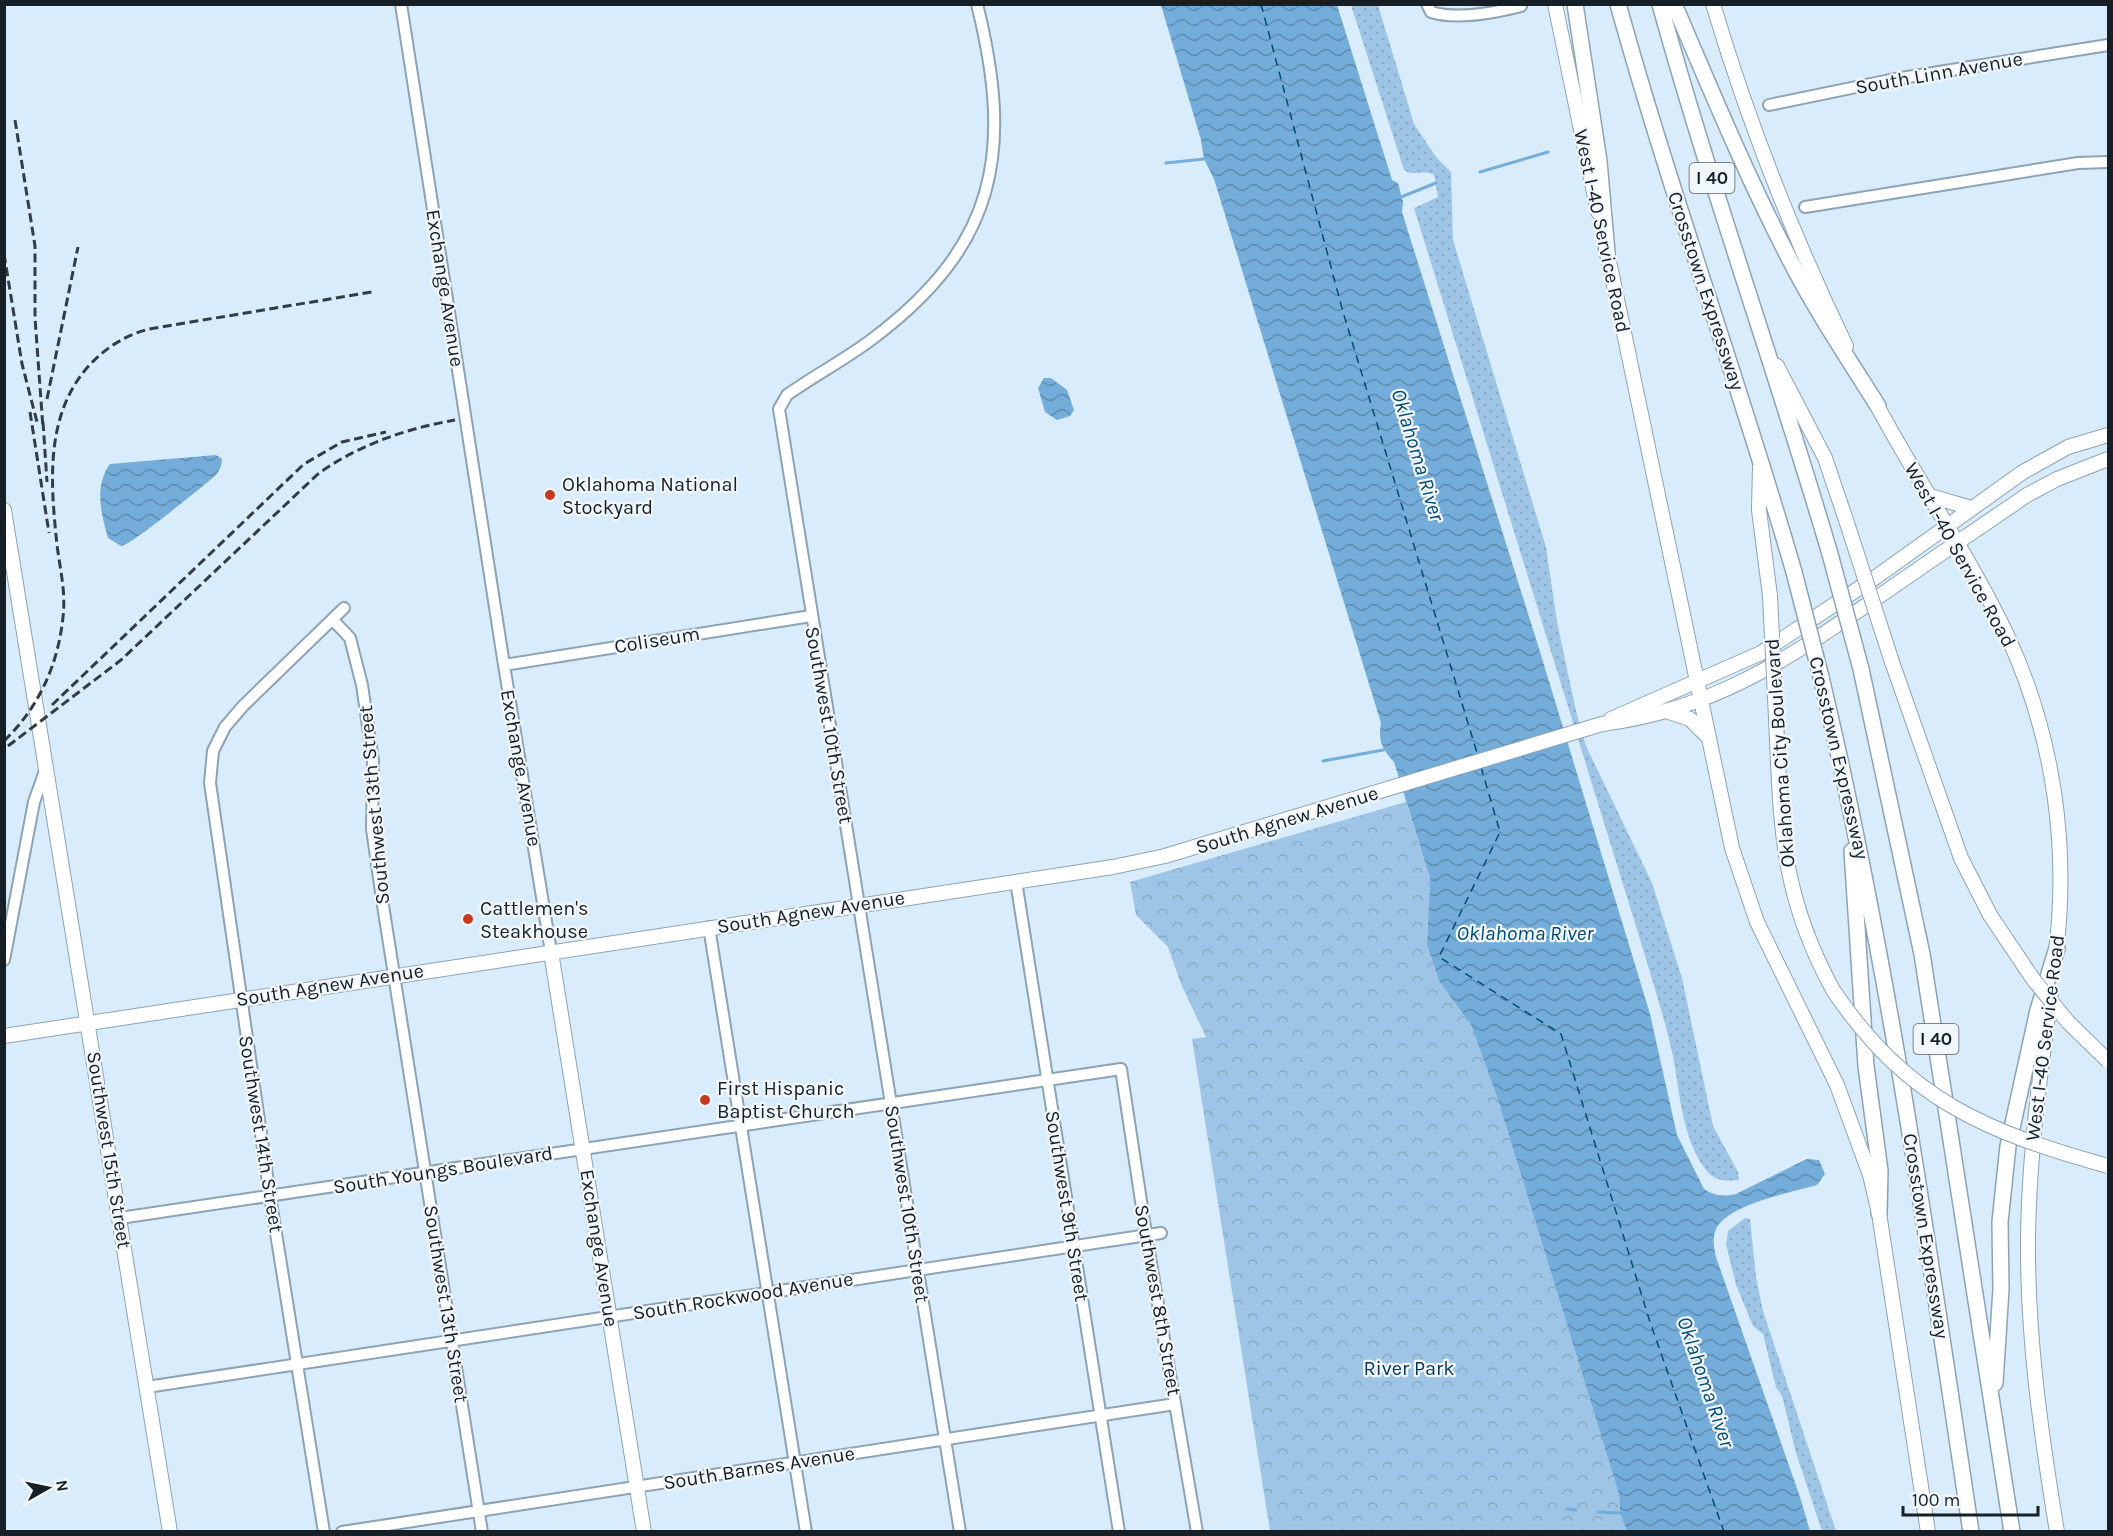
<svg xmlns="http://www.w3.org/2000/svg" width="2113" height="1536" viewBox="0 0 2113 1536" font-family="Karla,sans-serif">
	<defs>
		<pattern id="grass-dots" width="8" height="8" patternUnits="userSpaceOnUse" patternTransform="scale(1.5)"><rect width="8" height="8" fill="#9ec5e5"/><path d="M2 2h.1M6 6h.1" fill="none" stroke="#87a9c4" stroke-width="1.8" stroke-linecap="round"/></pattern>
		<pattern id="park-crowns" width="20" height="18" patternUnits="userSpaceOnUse" patternTransform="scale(1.5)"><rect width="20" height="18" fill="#9ec5e5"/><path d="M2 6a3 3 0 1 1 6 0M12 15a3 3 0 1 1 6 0" fill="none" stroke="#87a9c4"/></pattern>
		<pattern id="water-waves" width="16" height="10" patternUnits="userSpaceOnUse" patternTransform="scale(1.5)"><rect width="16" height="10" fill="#74adda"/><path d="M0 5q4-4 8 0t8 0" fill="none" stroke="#5e8cb1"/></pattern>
	</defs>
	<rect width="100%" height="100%" fill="#d9ecfb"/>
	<path fill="url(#grass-dots)" d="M1351,5H1378L1414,124L1436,157L1451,172L1453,240L1546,547L1557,622L1576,711L1586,746L1652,883L1682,978L1713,1126L1738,1172L1739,1180C1727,1182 1714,1181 1706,1170C1682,1139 1680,1093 1673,1056C1666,1024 1656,993 1647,962L1414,208L1438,197L1434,175C1424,169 1413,177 1404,170Z
		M1745,1218L1750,1219L1756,1277L1763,1311L1836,1531H1822L1796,1453L1782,1396L1776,1387L1763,1334L1753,1326L1736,1285L1726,1244L1728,1231Z"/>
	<path fill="url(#park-crowns)" d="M1406,802L1430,878L1427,945L1439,981L1471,1025L1497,1097L1619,1494L1620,1513L1627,1531H1270L1192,1039L1206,1037L1181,984L1168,947L1136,915L1130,882Z"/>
	<path fill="url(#water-waves)" d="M1161,5H1337L1392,180L1398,183L1403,202L1402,212L1541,655L1650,1014L1677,1135L1704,1189C1715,1196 1723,1197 1736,1194L1807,1159L1819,1160L1825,1174L1817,1185C1793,1192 1728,1204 1716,1229C1712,1238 1714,1248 1716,1257L1800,1497L1810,1531H1627L1620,1513L1619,1494L1497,1097L1471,1025L1439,981L1427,945L1430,878L1394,762C1382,749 1378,741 1381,723L1214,179L1204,159L1201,140Z
		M1044,378H1051L1067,390L1074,410L1070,416L1057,420L1045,412L1038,388Z
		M216,455L222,459C222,465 219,472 215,476C203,486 130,546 121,546L108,538C101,513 94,486 110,464Z"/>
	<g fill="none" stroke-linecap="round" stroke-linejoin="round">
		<path stroke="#74adda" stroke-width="3" d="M1166,163L1204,159
			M1480,172L1548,152
			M1401,197L1436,183
			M1323,761L1383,750
			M1567,1509L1576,1510
			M1598,1512L1620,1513"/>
		<path stroke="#024b75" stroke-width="1.5" stroke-dasharray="8 6" stroke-linecap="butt" d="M1261,4L1343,312L1478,756
			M1481,767L1500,832L1439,957L1561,1034L1650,1322L1724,1532"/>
		<defs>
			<path id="minor" d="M401,4L504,665L551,952
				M1427,4L1431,12C1457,20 1494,13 1521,6
				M1769,105L1895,79L2108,45
				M1805,207L2078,163L2108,162
				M333,620L350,638L362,685L373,761L372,829L382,899L482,1532
				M504,665L811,616
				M1016,881L1119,1532
				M709,927L806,1532
				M4,960L34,802L46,768
				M120,1218L1121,1069L1146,1234L1197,1532
				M147,1387L1161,1233
				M324,1532L270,1196L210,783L213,751L225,727L243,706L344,608
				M342,1532L1175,1404
				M960,1532L779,409L787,395C814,376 844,360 871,340C997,246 1014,153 977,4"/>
			<path id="major" d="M1555,4L1598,212
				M1713,4C1748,122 1793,236 1846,346
				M1605,242L1732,848L1757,922L1837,1085L1870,1175L1879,1213L1928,1532
				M1777,366L1825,458L1847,523
				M1873,398C1915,478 1968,553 2007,635C2054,736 2070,850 2055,959
				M1760,467L1759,510L1770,596
				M1927,495L1971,508
				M4,510L170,1532
				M1892,662L1961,858L1990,915L2033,979
				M1669,712L1690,719L1706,735
				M1776,718C1781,825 1780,893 1833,990
				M1611,719L1761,653L1876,577L2023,472L2068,447L2108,435
				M551,952L644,1532
				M2051,993C2040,1074 2029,1156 2028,1238C2027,1337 2041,1434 2057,1532
				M4,1036L1113,867L1165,856L1602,724C1716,710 1792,656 1884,593C1931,560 1979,528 2027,495L2057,479L2108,459"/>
			<path id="highway" d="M1575,4L1599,161L1607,253
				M1618,4C1671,195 1739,382 1794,572
				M1660,4C1711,189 1776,370 1830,554
				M1674,4C1711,90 1746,175 1789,258C1815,309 1847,357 1878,406
				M1861,669L1922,954L2012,1532
				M1821,677C1888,959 1928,1245 1971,1532
				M1852,851L1866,1066L1880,1171L1879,1213
				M1995,1383L2001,1289L2000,1222L2008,1146L2038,1010L2057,948"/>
		</defs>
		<use href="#minor" stroke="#8ca3b5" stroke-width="14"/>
		<use href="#major" stroke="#8ca3b5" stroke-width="16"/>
		<use href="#highway" stroke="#8ca3b5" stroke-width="18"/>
		<use href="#minor" stroke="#fff" stroke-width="10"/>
		<use href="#major" stroke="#fff" stroke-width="14"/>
		<use href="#highway" stroke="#fff" stroke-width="15"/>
		<path stroke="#323c44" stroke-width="3" stroke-dasharray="9 4.5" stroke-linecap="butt" d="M15,120L35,246V318L43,428
			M4,254L22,364L37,422
			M47,399L78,247
			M30,412L49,533
			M43,422L47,482
			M52,705L304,464L342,442L386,432
			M4,741C39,707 58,665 63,617C66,592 60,569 57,545C51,487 45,423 82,374C99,352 122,336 149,329L372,292
			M8,746L121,660L319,473C361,444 405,429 455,420"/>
		<defs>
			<path id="major-bridge" d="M1847,523L1892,662
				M1770,596L1776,718
				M2033,979L2068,1022L2108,1061
				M1833,990C1907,1100 1986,1132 2108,1166"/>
			<path id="highway-bridge" d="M1830,554L1861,669
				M1794,572L1821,677"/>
		</defs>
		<use href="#major-bridge" stroke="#8ca3b5" stroke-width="16" stroke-linecap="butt"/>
		<use href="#highway-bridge" stroke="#8ca3b5" stroke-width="18" stroke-linecap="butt"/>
		<use href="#major-bridge" stroke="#fff" stroke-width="14"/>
		<use href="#highway-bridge" stroke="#fff" stroke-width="15"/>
	</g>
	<g fill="#c53a1e" stroke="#f2f7fb" stroke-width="2">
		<circle cx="550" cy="495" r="6"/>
		<circle cx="468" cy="919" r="6"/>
		<circle cx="705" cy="1100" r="6"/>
	</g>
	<g text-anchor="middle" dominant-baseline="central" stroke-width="4.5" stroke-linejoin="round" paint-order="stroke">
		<g fill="#f2f7fb" stroke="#586066" stroke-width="1.5">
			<rect x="1689.5" y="163" width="45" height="30" rx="4.5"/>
			<rect x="1913.5" y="1024" width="45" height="30" rx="4.5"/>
		</g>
		<g font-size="18" font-weight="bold" fill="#161f26">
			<text x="1712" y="178">I 40</text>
			<text x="1936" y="1039">I 40</text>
		</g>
		<g font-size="20" fill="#161f26" stroke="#f2f7fb">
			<text transform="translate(1939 73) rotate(-10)">South Linn Avenue</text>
			<text transform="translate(1602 231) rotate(78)">West I-40 Service Road</text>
			<text transform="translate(445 288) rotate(81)">Exchange Avenue</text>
			<text transform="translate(1706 291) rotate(72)">Crosstown Expressway</text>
			<text transform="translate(1960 555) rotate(61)">West I-40 Service Road</text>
			<text transform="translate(657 640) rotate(-9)">Coliseum</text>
			<text transform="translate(829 725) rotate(80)">Southwest 10th Street</text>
			<text transform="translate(1780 753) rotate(-94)">Oklahoma City Boulevard</text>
			<text transform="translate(1839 758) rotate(77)">Crosstown Expressway</text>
			<text transform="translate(521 768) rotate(80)">Exchange Avenue</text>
			<text transform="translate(374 805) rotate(-95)">Southwest 13th Street</text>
			<text transform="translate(1287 820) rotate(-17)">South Agnew Avenue</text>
			<text transform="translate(811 912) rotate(-9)">South Agnew Avenue</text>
			<text transform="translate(330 985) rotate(-9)">South Agnew Avenue</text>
			<text transform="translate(2045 1038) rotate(-83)">West I-40 Service Road</text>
			<text transform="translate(261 1134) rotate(81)">Southwest 14th Street</text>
			<text transform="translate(109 1150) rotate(81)">Southwest 15th Street</text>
			<text transform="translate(443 1170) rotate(-9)">South Youngs Boulevard</text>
			<text transform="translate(907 1204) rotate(81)">Southwest 10th Street</text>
			<text transform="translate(1067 1206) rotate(81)">Southwest 9th Street</text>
			<text transform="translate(1926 1236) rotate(81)">Crosstown Expressway</text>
			<text transform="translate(599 1248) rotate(81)">Exchange Avenue</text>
			<text transform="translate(743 1296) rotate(-9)">South Rockwood Avenue</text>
			<text transform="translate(1158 1300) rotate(80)">Southwest 8th Street</text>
			<text transform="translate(446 1304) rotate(81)">Southwest 13th Street</text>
			<text transform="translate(759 1468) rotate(-9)">South Barnes Avenue</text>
		</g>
		<g font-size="20" fill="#161f26" stroke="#f2f7fb" text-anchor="start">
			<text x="562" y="484">Oklahoma National<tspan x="562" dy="23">Stockyard</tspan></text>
			<text x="480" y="908">Cattlemen's<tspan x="480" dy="23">Steakhouse</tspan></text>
			<text x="717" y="1088">First Hispanic<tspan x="717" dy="23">Baptist Church</tspan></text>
		</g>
		<g font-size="20" fill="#093755" stroke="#f2f7fb">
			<text x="1409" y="1368">River Park</text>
		</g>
		<g font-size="21" font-style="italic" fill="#024b75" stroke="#f2f7fb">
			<text transform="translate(1418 455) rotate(73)">Oklahoma River</text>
			<text x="1525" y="933">Oklahoma River</text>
			<text transform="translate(1706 1382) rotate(71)">Oklahoma River</text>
		</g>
	</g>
	<rect width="2113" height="1536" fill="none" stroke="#161f26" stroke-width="12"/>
	<g transform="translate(48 1488) rotate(81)" stroke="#f2f7fb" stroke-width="4.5" paint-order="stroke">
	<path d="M0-4.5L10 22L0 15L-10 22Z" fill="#161f26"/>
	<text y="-9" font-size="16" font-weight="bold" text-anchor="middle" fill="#161f26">N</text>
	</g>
	<path d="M1903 1506v9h135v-9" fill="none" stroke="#161f26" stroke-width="3"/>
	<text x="1912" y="1506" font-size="18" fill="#161f26" stroke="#f2f7fb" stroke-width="4.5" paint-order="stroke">100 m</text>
</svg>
